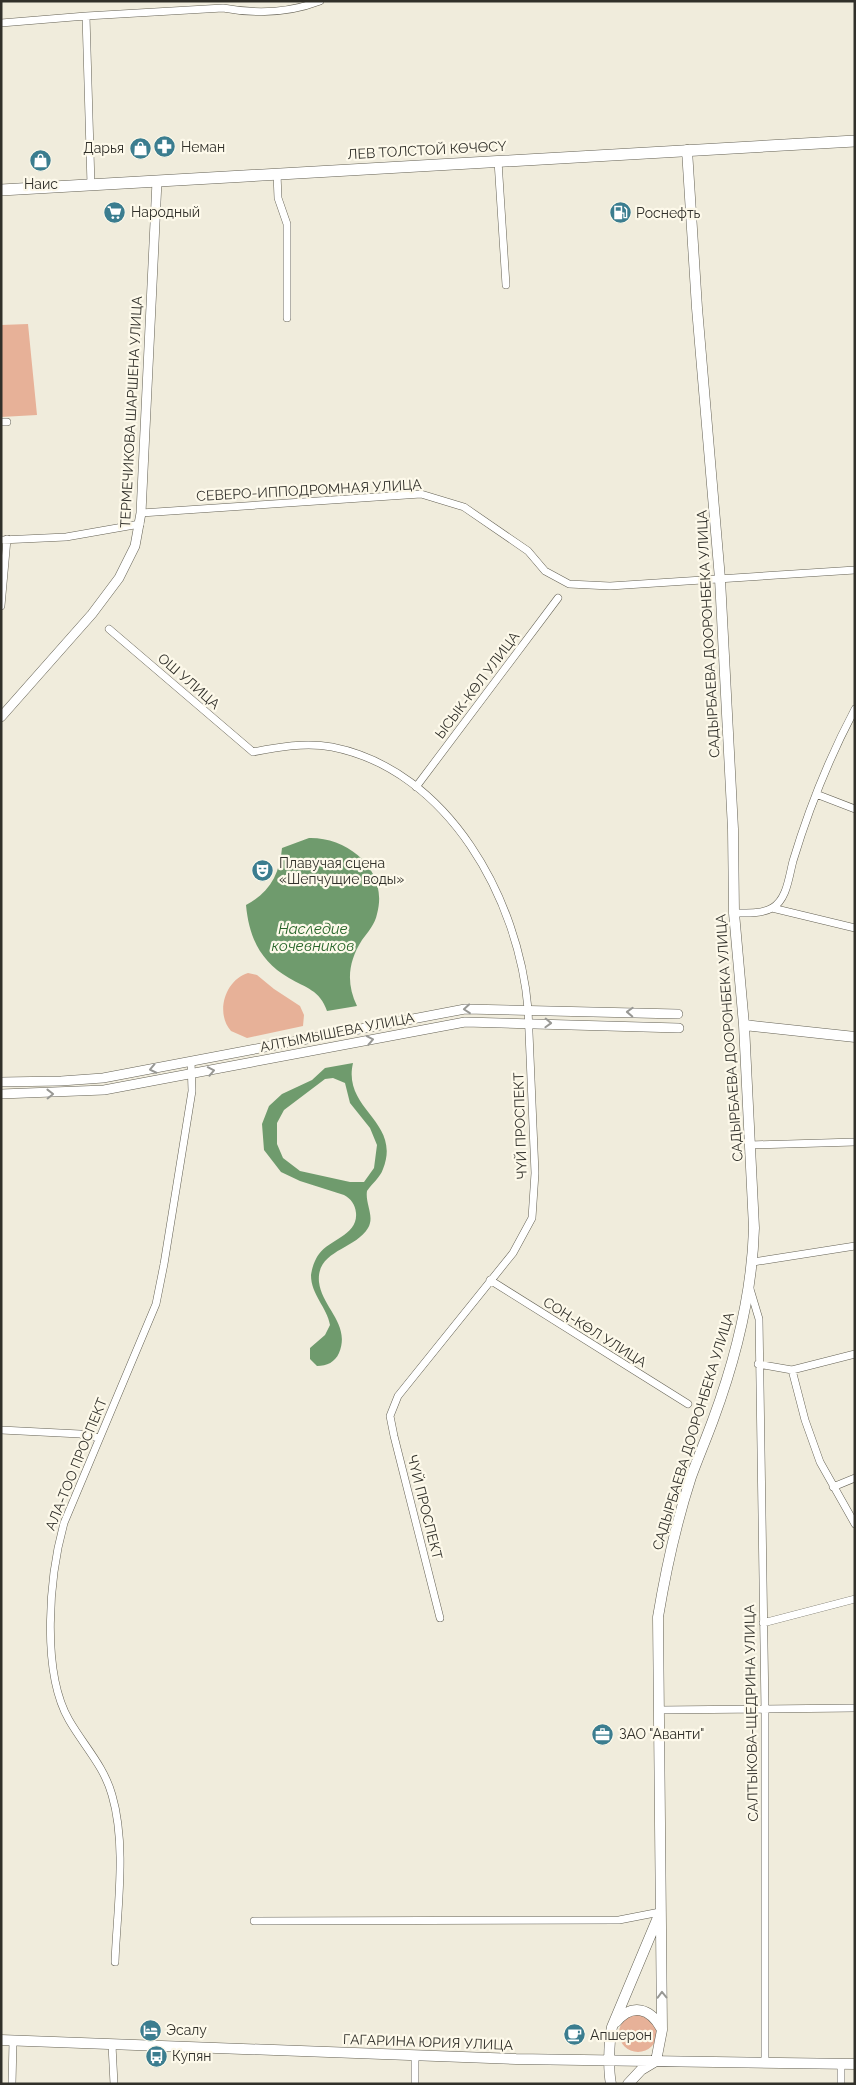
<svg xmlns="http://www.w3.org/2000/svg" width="856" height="2085" viewBox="0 0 856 2085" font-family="Raleway,sans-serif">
	<rect width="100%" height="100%" fill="#f0ecdc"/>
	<path fill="#e7b198" d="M28,324L37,415L1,417V325Z
		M248,973L257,975L274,989L300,1006L304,1015L303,1026L247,1038L231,1031C215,1013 225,980 248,973Z
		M619 2033a19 19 0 1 1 38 0a19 19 0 1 1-38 0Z"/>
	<path fill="#6f9b6d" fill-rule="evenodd" d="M309,838C349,837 389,871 377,914C375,924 368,932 362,940C348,962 346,983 357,1006L327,1011C320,990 306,988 289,978C260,961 249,937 246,905C269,893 280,874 282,848Z
		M353,1063C342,1110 402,1121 383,1169C380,1178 372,1183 367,1191C365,1204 375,1216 368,1228C355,1250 316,1250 319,1282C322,1308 351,1324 339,1353C335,1362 327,1366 317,1366L310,1359V1348L325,1335L330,1325C327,1307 311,1295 311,1275C312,1268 315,1259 319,1254C330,1239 358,1235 356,1213C355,1204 351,1199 344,1195L300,1181L281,1172L264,1150L262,1124L269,1106L282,1094L312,1080L325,1068ZM333,1078L345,1083L350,1103L370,1128L377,1145L374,1168L364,1182H350L300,1171L283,1158L277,1144V1123L284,1110L325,1079Z"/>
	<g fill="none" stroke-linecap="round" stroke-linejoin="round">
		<defs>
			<path id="minor" d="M86,16L223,8C255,14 289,13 320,1
				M1,23L86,16L91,185
				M498,161L506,285
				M277,174L278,198L287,224V318
				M1,422H7
				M141,513L421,494L464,507L528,551L545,571L569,584L610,586L855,570
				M1,540L66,537L140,524
				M1,606L7,539
				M109,629L253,752C278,747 306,742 332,747C449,770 519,900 528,1009L535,1173L532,1218L513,1253L398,1396L390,1416L394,1436L440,1618
				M416,787L558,598
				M816,794L855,809
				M772,908L855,928
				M734,913C746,913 762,914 772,908C787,900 789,876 793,861C809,808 829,758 855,709
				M750,1145L855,1142
				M753,1262L855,1246
				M490,1280L688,1404
				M750,1289L759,1319L765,1710V2062
				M758,1364L792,1370L855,1354
				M792,1370L805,1420L820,1462L855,1524
				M1,1430L80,1434L99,1438
				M833,1487L855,1478
				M763,1623L855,1599
				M658,1710L855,1708
				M254,1921L619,1920L660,1912
				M115,1962C117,1909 127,1846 112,1795C104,1766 84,1746 69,1720C41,1671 49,1577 64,1523L156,1304L164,1264L192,1091L191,1061
				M112,2045L114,2084
				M841,2064V2084
				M12,2084L13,2041
				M415,2084V2055"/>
			<path id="tertiary" d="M1,717L92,614L119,578L135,546L141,513L157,181
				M1,1082L61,1081L103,1078L465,1009L678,1014
				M1,1094L104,1090L465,1022L679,1028"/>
			<path id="secondary" d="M744,1025L855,1037
				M616,2022C632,2003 650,2008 661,2028
				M1,2040L516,2059L855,2064
				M611,2084C608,2069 609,2041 612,2027L659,1915
				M628,2084L641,2070L656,2061L662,2030L658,1617C666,1569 676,1523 691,1477C698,1458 706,1439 713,1420C736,1358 752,1295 754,1228L744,1025L734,913L733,829L720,579L697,308L687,150"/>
			<path id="primary" d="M1,190L855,141"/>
		</defs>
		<use href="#minor" stroke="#646154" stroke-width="8"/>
		<use href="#tertiary" stroke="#646154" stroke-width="10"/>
		<use href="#secondary" stroke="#646154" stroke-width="11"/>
		<use href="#primary" stroke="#646154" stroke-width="12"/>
		<use href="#minor" stroke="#fff" stroke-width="7"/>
		<use href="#tertiary" stroke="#fff" stroke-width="9"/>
		<use href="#secondary" stroke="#fff" stroke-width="10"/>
		<use href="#primary" stroke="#fff" stroke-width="11"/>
	</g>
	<defs><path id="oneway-chevron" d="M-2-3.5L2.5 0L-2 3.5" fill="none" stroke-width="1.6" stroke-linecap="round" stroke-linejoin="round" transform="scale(1.25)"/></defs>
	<g stroke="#989894">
		<use href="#oneway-chevron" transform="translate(467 1009) rotate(175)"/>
		<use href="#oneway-chevron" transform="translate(630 1012) rotate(-178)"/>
		<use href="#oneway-chevron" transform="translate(548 1023) rotate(2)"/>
		<use href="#oneway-chevron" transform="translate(370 1040) rotate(-11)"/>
		<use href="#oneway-chevron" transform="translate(153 1069) rotate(168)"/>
		<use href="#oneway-chevron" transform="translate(211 1071) rotate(-11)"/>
		<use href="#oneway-chevron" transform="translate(50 1094) rotate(-1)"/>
		<use href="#oneway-chevron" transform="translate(662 1995) rotate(-91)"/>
	</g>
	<defs>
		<symbol id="pharmacy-disc" viewBox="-11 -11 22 22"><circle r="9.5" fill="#3b7d8f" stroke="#fdf9ea"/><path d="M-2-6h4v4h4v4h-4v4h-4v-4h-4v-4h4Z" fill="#fff"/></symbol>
		<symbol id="shop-disc" viewBox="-11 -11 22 22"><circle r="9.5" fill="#3b7d8f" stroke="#fdf9ea"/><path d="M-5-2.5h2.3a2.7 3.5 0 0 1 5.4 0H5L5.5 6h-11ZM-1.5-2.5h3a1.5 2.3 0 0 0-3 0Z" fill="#fff"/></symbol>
		<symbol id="supermarket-disc" viewBox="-11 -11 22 22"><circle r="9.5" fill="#3b7d8f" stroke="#fdf9ea"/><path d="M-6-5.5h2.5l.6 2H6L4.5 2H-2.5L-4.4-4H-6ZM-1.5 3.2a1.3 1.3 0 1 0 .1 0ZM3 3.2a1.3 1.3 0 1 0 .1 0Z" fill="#fff"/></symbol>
		<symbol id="fuel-disc" viewBox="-11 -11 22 22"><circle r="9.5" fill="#3b7d8f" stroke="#fdf9ea"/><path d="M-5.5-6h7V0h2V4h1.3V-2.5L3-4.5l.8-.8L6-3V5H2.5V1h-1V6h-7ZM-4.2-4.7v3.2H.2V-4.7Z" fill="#fff"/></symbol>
		<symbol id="theatre-disc" viewBox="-11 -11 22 22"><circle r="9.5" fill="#3b7d8f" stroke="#fdf9ea"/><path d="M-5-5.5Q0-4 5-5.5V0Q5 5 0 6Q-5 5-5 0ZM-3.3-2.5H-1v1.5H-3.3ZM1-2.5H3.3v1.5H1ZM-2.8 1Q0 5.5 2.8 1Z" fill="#fff"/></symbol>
		<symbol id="office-disc" viewBox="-11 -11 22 22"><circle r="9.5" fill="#3b7d8f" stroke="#fdf9ea"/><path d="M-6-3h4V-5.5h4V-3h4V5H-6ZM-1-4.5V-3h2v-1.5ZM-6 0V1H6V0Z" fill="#fff"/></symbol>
		<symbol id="hotel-disc" viewBox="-11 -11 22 22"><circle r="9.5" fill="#3b7d8f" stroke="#fdf9ea"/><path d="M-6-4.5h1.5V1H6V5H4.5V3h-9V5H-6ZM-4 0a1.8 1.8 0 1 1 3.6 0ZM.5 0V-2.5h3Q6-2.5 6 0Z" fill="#fff"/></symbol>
		<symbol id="cafe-disc" viewBox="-11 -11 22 22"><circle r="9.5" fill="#3b7d8f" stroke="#fdf9ea"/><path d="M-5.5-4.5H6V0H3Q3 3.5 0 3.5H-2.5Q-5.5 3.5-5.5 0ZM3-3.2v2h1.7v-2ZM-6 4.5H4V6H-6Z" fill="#fff"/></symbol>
		<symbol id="bus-disc" viewBox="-11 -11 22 22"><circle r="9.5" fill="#3b7d8f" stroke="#fdf9ea"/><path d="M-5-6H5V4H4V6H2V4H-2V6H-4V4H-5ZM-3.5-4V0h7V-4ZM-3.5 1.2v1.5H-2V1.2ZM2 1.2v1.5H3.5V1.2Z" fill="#fff"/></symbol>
	</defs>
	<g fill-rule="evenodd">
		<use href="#pharmacy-disc" x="152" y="134" width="25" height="25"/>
		<use href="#shop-disc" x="128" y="136" width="25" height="25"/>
		<use href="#shop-disc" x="28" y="148" width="25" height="25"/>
		<use href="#supermarket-disc" x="102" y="200" width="25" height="25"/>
		<use href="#fuel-disc" x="608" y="200" width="25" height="25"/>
		<use href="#theatre-disc" x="250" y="858" width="25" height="25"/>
		<use href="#office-disc" x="590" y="1722" width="25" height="25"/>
		<use href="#hotel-disc" x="138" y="2018" width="25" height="25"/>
		<use href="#cafe-disc" x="562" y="2022" width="25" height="25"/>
		<use href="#bus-disc" x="144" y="2044" width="25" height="25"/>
	</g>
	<g text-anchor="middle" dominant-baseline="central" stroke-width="4.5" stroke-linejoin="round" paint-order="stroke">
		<g font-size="14" fill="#31302a" stroke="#fdf9ea" text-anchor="start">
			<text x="181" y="147">Неман</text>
			<text x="124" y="148" text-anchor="end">Дарья</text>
			<text x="41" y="184" text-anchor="middle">Наис</text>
			<text x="131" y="212">Народный</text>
			<text x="636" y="213">Роснефть</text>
			<text x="279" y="863">Плавучая сцена<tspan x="279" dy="16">«Шепчущие воды»</tspan></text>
			<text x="619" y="1734">ЗАО "Аванти"</text>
			<text x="166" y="2030">Эсалу</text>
			<text x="590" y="2035">Апшерон</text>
			<text x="172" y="2056">Купян</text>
		</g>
		<g font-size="14" fill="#31302a" stroke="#fdf9ea">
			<text transform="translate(427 150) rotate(-3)">ЛЕВ ТОЛСТОЙ КӨЧӨСҮ</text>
			<text transform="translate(131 412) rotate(-87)">ТЕРМЕЧИКОВА ШАРШЕНА УЛИЦА</text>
			<text transform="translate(309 490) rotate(-3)">СЕВЕРО-ИППОДРОМНАЯ УЛИЦА</text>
			<text transform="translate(708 634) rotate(-93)">САДЫРБАЕВА ДООРОНБЕКА УЛИЦА</text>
			<text transform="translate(189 681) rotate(41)">ОШ УЛИЦА</text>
			<text transform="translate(477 685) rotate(-53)">ЫСЫК-КӨЛ УЛИЦА</text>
			<text transform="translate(337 1032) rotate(-11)">АЛТЫМЫШЕВА УЛИЦА</text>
			<text transform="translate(729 1038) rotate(-94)">САДЫРБАЕВА ДООРОНБЕКА УЛИЦА</text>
			<text transform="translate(520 1126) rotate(-92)">ЧҮЙ ПРОСПЕКТ</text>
			<text transform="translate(595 1332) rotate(32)">СОҢ-КӨЛ УЛИЦА</text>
			<text transform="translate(693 1431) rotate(-73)">САДЫРБАЕВА ДООРОНБЕКА УЛИЦА</text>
			<text transform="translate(76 1464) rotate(-68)">АЛА-ТОО ПРОСПЕКТ</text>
			<text transform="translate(425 1507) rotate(76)">ЧҮЙ ПРОСПЕКТ</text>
			<text transform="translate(751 1713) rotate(-91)">САЛТЫКОВА-ЩЕДРИНА УЛИЦА</text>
			<text transform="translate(428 2042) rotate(2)">ГАГАРИНА ЮРИЯ УЛИЦА</text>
		</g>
		<g font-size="15" font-style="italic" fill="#276529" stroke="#fdf9ea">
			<text x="313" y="929">Наследие<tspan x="313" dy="17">кочевников</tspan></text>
		</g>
	</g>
	<rect width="856" height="2085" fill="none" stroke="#31302a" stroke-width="5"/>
</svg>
